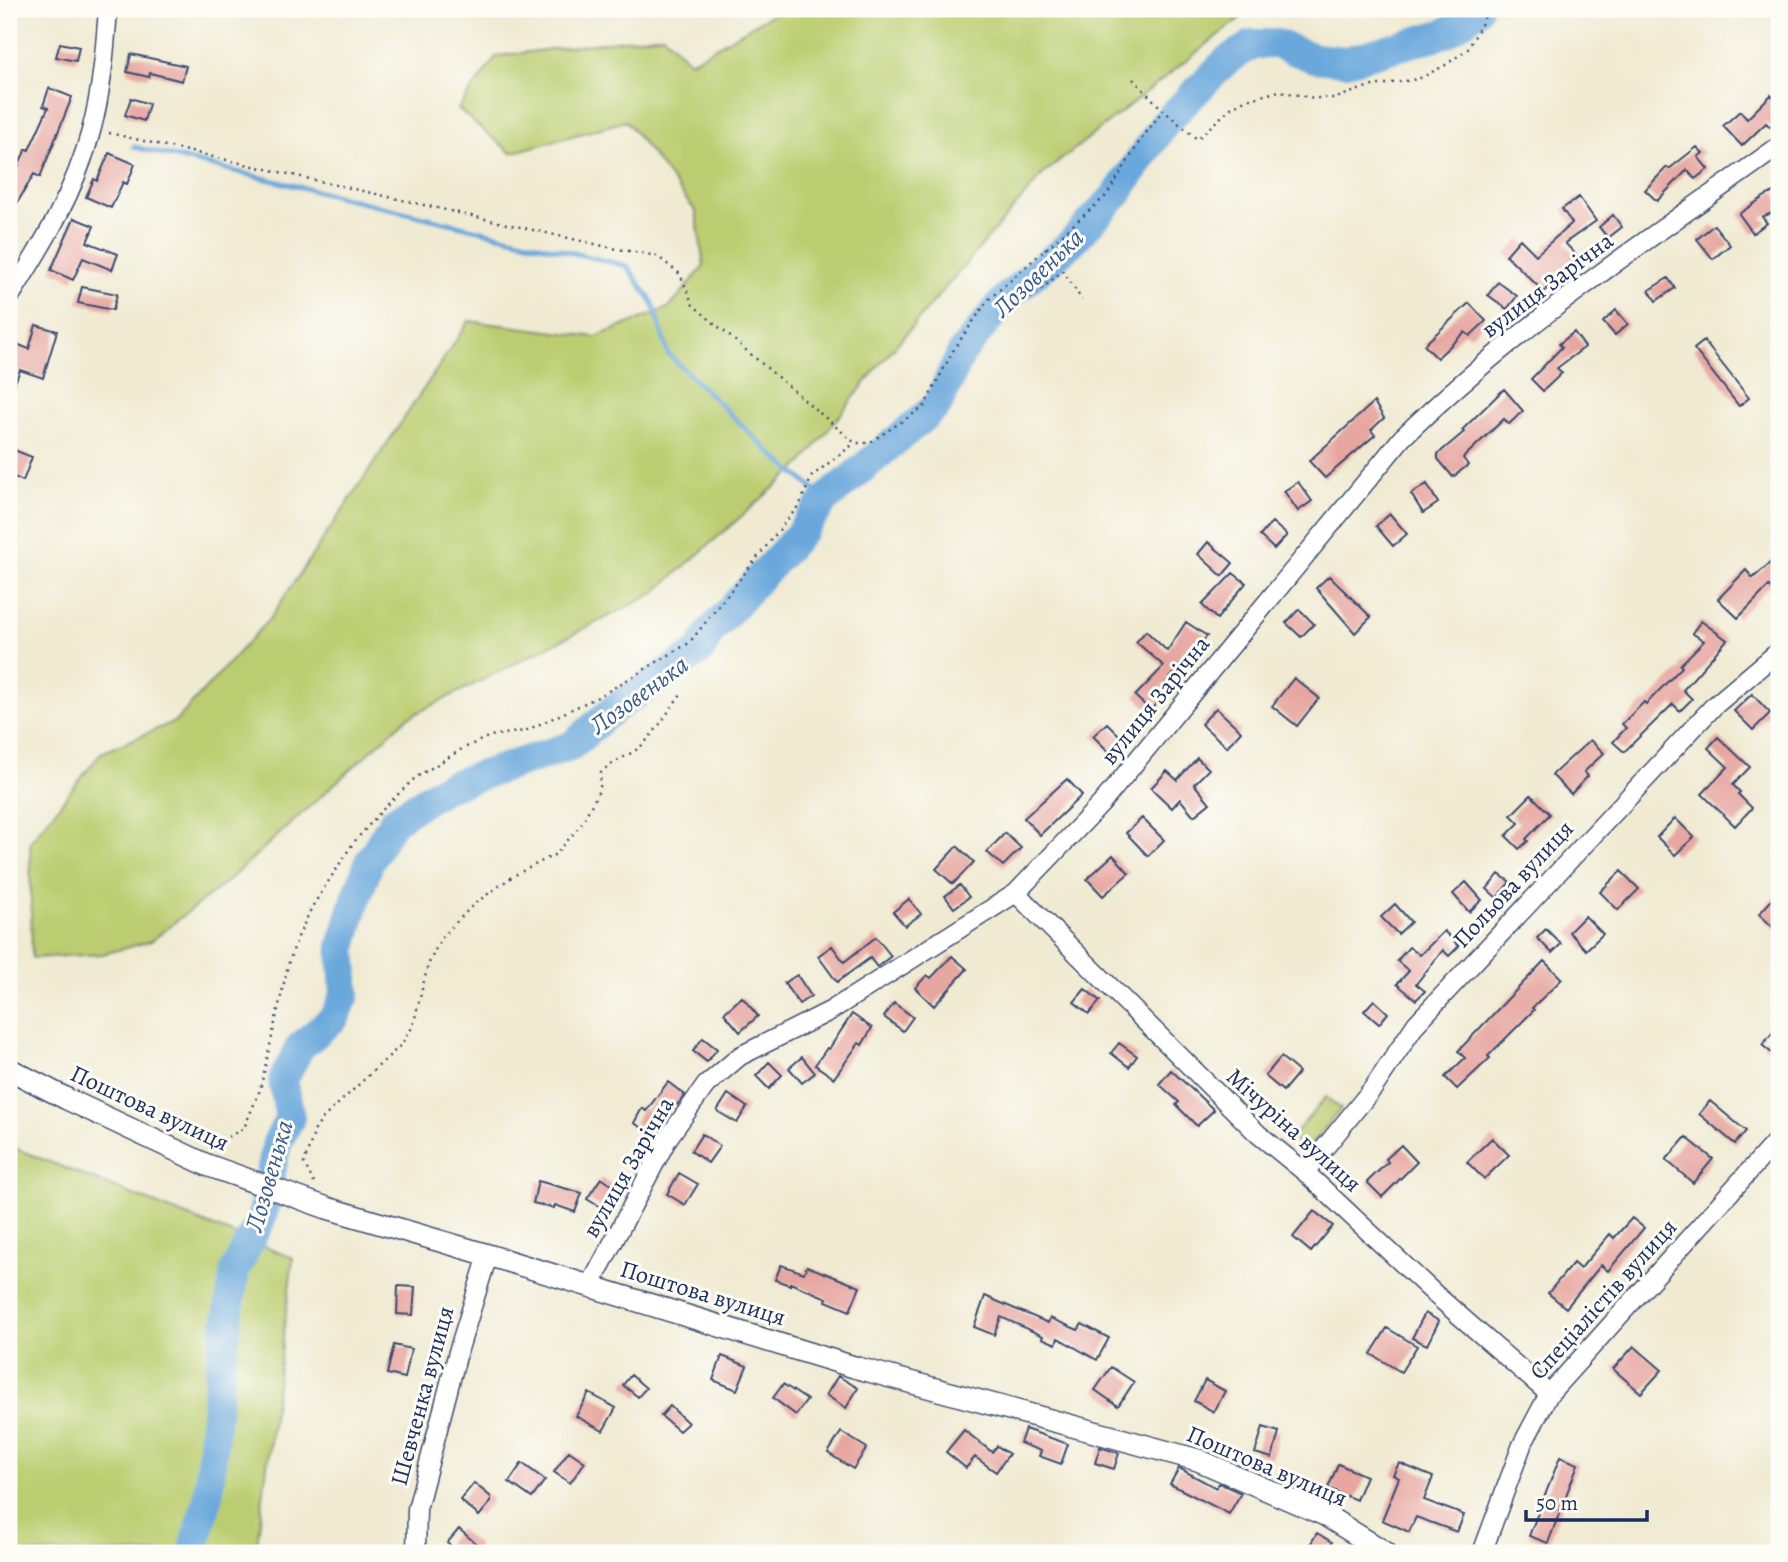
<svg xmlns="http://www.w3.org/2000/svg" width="1788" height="1562" viewBox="0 0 1788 1562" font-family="Alegreya,serif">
	<rect width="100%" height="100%" fill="#fdfcf7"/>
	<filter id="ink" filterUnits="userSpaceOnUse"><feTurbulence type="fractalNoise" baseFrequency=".0143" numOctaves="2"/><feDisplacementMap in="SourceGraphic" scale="14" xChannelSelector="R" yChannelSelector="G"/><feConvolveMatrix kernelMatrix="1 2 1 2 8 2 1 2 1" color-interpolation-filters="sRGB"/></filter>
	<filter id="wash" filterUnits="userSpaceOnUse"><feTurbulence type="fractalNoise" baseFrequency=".00686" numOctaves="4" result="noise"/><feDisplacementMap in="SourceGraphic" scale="28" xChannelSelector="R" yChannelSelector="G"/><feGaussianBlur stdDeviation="1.57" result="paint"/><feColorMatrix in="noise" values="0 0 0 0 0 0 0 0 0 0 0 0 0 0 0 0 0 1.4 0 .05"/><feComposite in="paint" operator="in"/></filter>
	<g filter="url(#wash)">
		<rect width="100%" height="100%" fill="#f0ead2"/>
		<path fill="#bbcd70" stroke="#6b7e67" stroke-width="2" d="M781,9H1280L1244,15L1043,174L880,364L803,462L653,594L407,718L230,879L151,941L103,954L32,958L30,842L101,753L176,721L271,617L469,321L596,337L670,307L704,266L696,212L626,121L511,153L458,109L497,56L663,35L690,62Z
			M1326,1097L1341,1109L1306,1150L1291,1138Z
			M9,1146L293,1258L256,1553H9Z"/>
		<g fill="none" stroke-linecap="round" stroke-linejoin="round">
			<path stroke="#6aa8dc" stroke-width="5" d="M134,147L627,266L653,303L668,354L774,456L826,499"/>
			<path stroke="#6aa8dc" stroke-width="30" d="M193,1553L208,1498L220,1369L235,1270L262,1217L277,1143L290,1118L283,1080L300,1047L335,1017L345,995L342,947L353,908L370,860L394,820L446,787L571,746L614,709L700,651L711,631L797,537L826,499L937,406L962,352L1006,298L1071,243L1117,194L1165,123L1226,61L1253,44H1277L1314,58L1346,61L1446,33L1476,12L1477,9"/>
		</g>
		<g id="blocks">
			<path fill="#e7a6a0" d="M60,43L79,47L76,61L56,57Z
				M131,54L186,66L182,81L150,73L149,77L127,72Z
				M49,88L72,97L40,177L34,174L9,217V185L26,149L29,150L48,108L43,106Z
				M1771,95L1779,103V117L1770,127L1766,123L1742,146L1723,126L1740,111L1747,119Z
				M131,98L149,104L144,121L125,115Z
				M1697,147L1703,153L1698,157L1708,169L1695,179L1687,170L1657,201L1645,190L1667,167L1669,169Z
				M109,153L135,164L127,184L123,182L111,208L86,197L94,179L97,181Z
				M1776,191L1779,200V210L1762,217L1767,223L1753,233L1739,214L1765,196Z
				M1579,197L1596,221L1565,243L1580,259L1566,271L1564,269L1544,292L1506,255L1520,239L1536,255L1572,223L1562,209Z
				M1613,215L1622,227L1608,238L1599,227Z
				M74,218L94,226L87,242L118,254L112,270L83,258L73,280L51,270Z
				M1714,225L1730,245L1713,259L1697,239Z
				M1668,278L1675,288L1656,301L1649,290Z
				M1498,282L1517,296L1507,309L1488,295Z
				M82,287L117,294L113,310L78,303Z
				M1469,303L1486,321L1470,336L1465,332L1437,358L1424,345Z
				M1616,310L1628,324L1615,335L1603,322Z
				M36,325L57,331L43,378L20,370L9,397V341L29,349Z
				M1574,332L1585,347L1557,368L1562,373L1543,391L1531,379L1562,347L1559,344Z
				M1704,341L1749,398L1739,406L1694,349Z
				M1504,389L1523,411L1509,424L1504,419L1463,458L1468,465L1453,477L1438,459V454L1464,432L1462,430Z
				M1374,402L1384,418L1371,430L1375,435L1325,478L1309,461Z
				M9,448L32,457L23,481L9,475Z
				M1298,482L1312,501L1298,511L1284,491Z
				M1427,484L1438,503L1423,513L1411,494Z
				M1390,514L1407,534L1393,546L1376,526Z
				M1272,522L1287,535L1274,549L1260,536Z
				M1208,542L1233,563L1222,576L1198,554Z
				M1779,555V598L1769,586L1738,618L1718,599L1746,570L1753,578Z
				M1233,573L1246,583L1217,619L1202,605Z
				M1329,576L1371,617L1355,633L1316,588Z
				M1299,609L1314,624L1301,637L1286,623Z
				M1701,621L1727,640L1683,690L1692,699L1680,711L1673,704L1624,752L1613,742L1626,728L1622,724L1644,702L1646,704L1682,667L1680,665L1704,641L1692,633Z
				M1186,622L1207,636L1196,651L1194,650L1159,691L1164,696L1150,710L1135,696L1164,666L1136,642L1146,631L1167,651Z
				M1294,678L1319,698L1297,726L1272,706Z
				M1752,694L1770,713L1753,730L1734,711Z
				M1216,708L1241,731L1227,747L1201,724Z
				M1107,723L1125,741L1111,754L1093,736Z
				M1718,737L1750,767L1733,785L1740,792L1738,794L1752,808L1735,826L1702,794L1728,767L1708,748Z
				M1590,740L1604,753L1584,772L1588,776L1571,794L1552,775Z
				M1197,758L1209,769L1194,784L1210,803L1194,816L1180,799L1172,808L1151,788L1167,771L1177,780Z
				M1067,779L1082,795L1040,835L1024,818Z
				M1531,795L1550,814L1526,839L1528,841L1519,849L1506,836L1519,823L1511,815Z
				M1142,818L1164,840L1148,856L1126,833Z
				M1675,818L1694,837L1675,855L1657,837Z
				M1005,833L1021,848L1003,866L987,852Z
				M957,846L974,862L953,884L936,869Z
				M1113,855L1129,873L1103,896L1087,879Z
				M1621,871L1639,889L1618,910L1600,892Z
				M1499,874L1510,882L1497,898L1487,889Z
				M1466,882L1482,900L1469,912L1453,894Z
				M960,885L969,897L954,908L945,896Z
				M1779,892V933L1759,914Z
				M909,899L921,914L905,926L893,912Z
				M1395,904L1411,922L1398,934L1381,917Z
				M1585,916L1603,934L1586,950L1569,932Z
				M1546,929L1561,944L1552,953L1537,938Z
				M1444,931L1459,946L1449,956L1443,950L1416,984L1425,991L1416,1000L1397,984L1409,971L1397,961L1409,947L1420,955Z
				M876,937L891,956L877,967L870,958L837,982L818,956L832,946L844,962Z
				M952,956L967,969L934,1006L915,988L927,975L931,978Z
				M1544,961L1562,979L1532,1008L1534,1010L1488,1056L1490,1058L1457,1089L1445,1077L1465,1058L1458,1051Z
				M797,975L811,996L799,1004L784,983Z
				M1085,989L1100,1001L1089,1014L1074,1002Z
				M742,997L758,1016L740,1032L724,1013Z
				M1374,1000L1388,1013L1379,1024L1364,1011Z
				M894,1003L913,1017L903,1031L884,1017Z
				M852,1014L872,1028L862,1045L859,1043L834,1078L815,1065L827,1048L829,1049Z
				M1779,1025V1059L1762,1045Z
				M703,1038L717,1049L707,1062L693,1051Z
				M1119,1043L1137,1056L1129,1067L1111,1053Z
				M802,1057L815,1073L802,1083L789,1068Z
				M1281,1057L1299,1072L1283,1091L1265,1076Z
				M769,1062L782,1075L769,1089L756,1076Z
				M1171,1070L1214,1110L1197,1126L1176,1105L1179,1102L1159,1084Z
				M668,1082L685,1095L677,1105L673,1102L655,1135L634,1123L642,1108L646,1111Z
				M728,1094L747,1107L737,1123L717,1111Z
				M1710,1101L1746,1131L1735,1144L1699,1114Z
				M702,1134L720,1146L708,1163L691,1151Z
				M1686,1137L1713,1159L1693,1183L1666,1160Z
				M1492,1138L1509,1155L1484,1179L1467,1162Z
				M1401,1145L1417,1162L1382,1197L1367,1182L1388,1162L1386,1159Z
				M679,1173L698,1184L685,1205L667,1194Z
				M601,1178L621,1191L608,1212L587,1199Z
				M538,1181L582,1193L575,1212L555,1205L554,1208L533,1203Z
				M1314,1211L1333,1226L1311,1252L1293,1237Z
				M1632,1218L1644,1228L1608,1271L1601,1265L1566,1308L1548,1293L1573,1263L1580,1269L1610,1234L1614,1238Z
				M781,1265L804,1273L807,1266L860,1287L850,1311L826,1301L827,1298L790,1283V1285L775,1280Z
				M398,1286L415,1287L413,1315L397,1314Z
				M985,1296L1048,1323L1050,1318L1078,1330L1082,1324L1109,1338L1097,1360L1058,1338L1056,1344L1042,1338L1043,1336L1001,1317L994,1335L974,1327Z
				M1425,1313L1439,1321L1427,1345L1412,1338Z
				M1387,1328L1417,1346L1401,1372L1371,1354Z
				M394,1345L411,1349L405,1378L387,1374Z
				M1634,1346L1662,1370L1641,1393L1613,1369Z
				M722,1356L747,1366L737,1390L713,1380Z
				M1111,1367L1134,1382L1118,1406L1095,1390Z
				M631,1375L646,1388L638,1397L623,1385Z
				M838,1376L858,1388L846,1408L826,1395Z
				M1205,1380L1225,1391L1214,1412L1194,1401Z
				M783,1384L807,1400L796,1415L773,1398Z
				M589,1393L616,1408L603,1431L576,1416Z
				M670,1406L688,1423L679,1431L661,1416Z
				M1263,1427L1279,1432L1272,1458L1255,1453Z
				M1025,1429L1068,1444L1061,1464L1039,1456L1041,1451L1020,1443Z
				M964,1430L992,1452L997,1446L1009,1454L996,1472L975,1457L966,1468L946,1452Z
				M841,1432L867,1448L853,1469L828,1453Z
				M1100,1447L1119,1453L1114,1469L1095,1463Z
				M569,1451L585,1462L570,1483L554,1472Z
				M1560,1457L1578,1464L1548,1543L1529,1536Z
				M522,1463L545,1480L532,1498L509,1482Z
				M1399,1463L1433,1477L1424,1500L1464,1515L1457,1532L1416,1517L1409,1532L1382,1520L1399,1478L1393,1475Z
				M1338,1464L1366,1476L1356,1500L1328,1488Z
				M1179,1468L1216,1488L1219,1483L1241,1493L1229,1514L1170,1484Z
				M474,1483L491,1497V1502L479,1516L460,1500Z
				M459,1529L479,1546L473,1553H460L447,1543Z
				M1317,1533L1332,1542L1326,1553H1305Z"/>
		</g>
	</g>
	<g filter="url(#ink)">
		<use href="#blocks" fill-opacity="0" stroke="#3b4b6f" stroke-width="2"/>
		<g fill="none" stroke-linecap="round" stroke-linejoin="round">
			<defs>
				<path id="minor" d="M9,298C42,246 75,192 91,131C102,91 105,49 108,9
					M1016,893L1258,1134L1305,1172L1436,1295L1549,1394
					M1305,1172L1374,1087L1416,1024L1713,707L1779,651
					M590,1286L668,1138L706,1085L740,1056L830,1011L1016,893L1101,804L1402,438C1516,326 1650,239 1779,146
					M416,1553L417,1509L458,1352L488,1255
					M1482,1553L1522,1445L1549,1394L1779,1138"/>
				<path id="tertiary" d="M9,1069L67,1099L207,1165L327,1208L488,1255L854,1367L1198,1460L1325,1515L1386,1553"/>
			</defs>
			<use href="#minor" stroke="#3b4b6f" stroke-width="21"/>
			<use href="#tertiary" stroke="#3b4b6f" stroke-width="24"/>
			<path stroke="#3b4b6f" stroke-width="2.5" stroke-dasharray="2 5" stroke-linecap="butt" d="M1133,79L1163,110L1197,139L1232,107L1243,101L1279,91L1314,98H1336L1367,87L1418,79L1444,66L1468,49L1484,19L1486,9
				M109,133L612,248L657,256L680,274L693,305L855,443H869L924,407L954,349L988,300L1107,195L1140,141L1163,110
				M1045,248L1062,270
				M1030,298L1063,271L1082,300
				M195,1137L219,1142L244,1128L260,1090L288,965L297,939L312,907L353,843L387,805L415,778L462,749L490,736L525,731L600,696L689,643L800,504L812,476L855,443
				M314,1183L304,1163L315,1130L323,1118L401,1045L413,1026L428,965L441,938L474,904L513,876L556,854L580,826L597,795L601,784L600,774C607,764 629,756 640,747C656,733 668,711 681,694"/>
			<use href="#minor" stroke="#fff" stroke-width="18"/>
			<use href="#tertiary" stroke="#fff" stroke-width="21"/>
		</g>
	</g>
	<g text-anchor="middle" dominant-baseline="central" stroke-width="6" stroke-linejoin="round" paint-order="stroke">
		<g font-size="24" fill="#1b2f5e" stroke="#fdfcf7">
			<text transform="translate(1547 285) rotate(-37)">вулиця Зарічна</text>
			<text transform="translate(1155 700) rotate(-51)">вулиця Зарічна</text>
			<text transform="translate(1513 884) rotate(-47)">Польова вулиця</text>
			<text transform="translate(150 1108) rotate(25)">Поштова вулиця</text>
			<text transform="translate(1294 1130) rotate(42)">Мічуріна вулиця</text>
			<text transform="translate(628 1167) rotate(-60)">вулиця Зарічна</text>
			<text transform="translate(703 1293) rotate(17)">Поштова вулиця</text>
			<text transform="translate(1603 1299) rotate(-48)">Спеціалістів вулиця</text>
			<text transform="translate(422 1396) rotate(-75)">Шевченка вулиця</text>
			<text transform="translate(1267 1466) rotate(23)">Поштова вулиця</text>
		</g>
		<g font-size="26" font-style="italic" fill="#37598a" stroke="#fdfcf7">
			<text transform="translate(1038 273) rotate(-44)">Лозовенька</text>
			<text transform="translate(639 695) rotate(-36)">Лозовенька</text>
			<text transform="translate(269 1176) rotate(-74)">Лозовенька</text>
		</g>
	</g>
	<rect width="1788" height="1562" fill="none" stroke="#fdfcf7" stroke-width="35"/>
	<path d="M1526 1510v10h121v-10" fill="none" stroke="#1b2f5e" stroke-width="3.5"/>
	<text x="1536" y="1510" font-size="21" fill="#1b2f5e" stroke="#fdfcf7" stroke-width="5" paint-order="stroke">50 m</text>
</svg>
